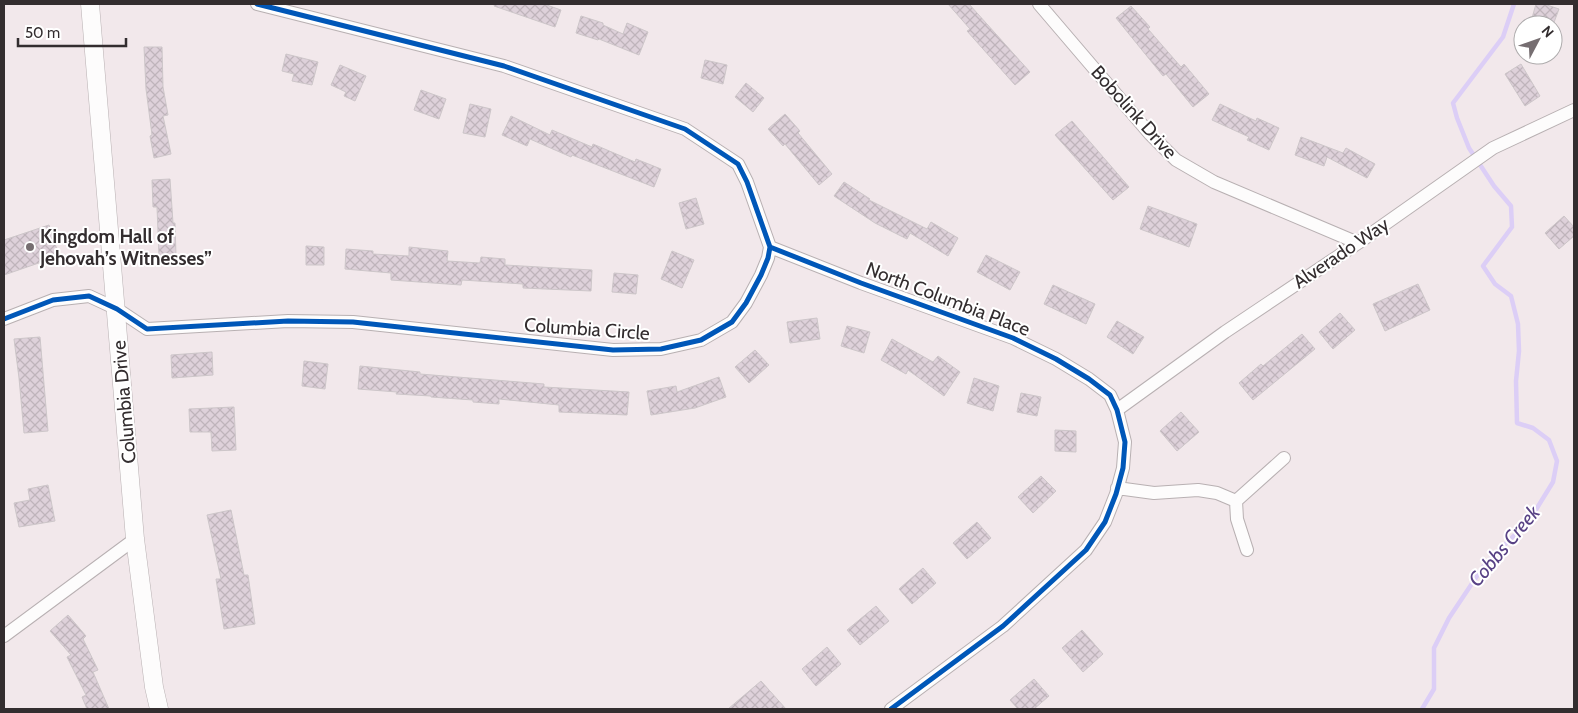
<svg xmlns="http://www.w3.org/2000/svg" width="1578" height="713" viewBox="0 0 1578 713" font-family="Cabin,sans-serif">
	<defs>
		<pattern id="building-cross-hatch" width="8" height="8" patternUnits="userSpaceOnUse" patternTransform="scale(1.25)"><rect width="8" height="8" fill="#ded1da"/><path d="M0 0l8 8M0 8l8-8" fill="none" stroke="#bfb4bb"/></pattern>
	</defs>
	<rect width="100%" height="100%" fill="#f2e8eb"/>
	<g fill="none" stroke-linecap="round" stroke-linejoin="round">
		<path stroke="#dccef6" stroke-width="4.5" d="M1422,709L1434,689V648L1449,618L1485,564L1529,521L1553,482L1557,461L1549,440L1533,428L1517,423L1516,381L1519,351L1518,324L1511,296L1495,284L1483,266L1512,227L1511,206L1494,186L1469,148L1457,118L1453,103L1503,37L1514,4"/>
	</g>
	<path fill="url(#building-cross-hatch)" stroke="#cdc6c9" d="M495,4H544L561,10L555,27L494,6Z
		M948,4H969L1030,72L1015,85L967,31L970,29Z
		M1536,4H1544L1559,9L1553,25H1530Z
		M1131,6L1150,27L1148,29L1181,67L1184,64L1209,94L1193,107L1166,74L1163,76L1116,18Z
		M581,16L603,23V25L623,34L627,23L648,32L639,55L599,39L598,40L576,33Z
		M144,47H162L163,87L168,115L163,116L171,154L154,158L150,136L152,135L146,89Z
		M286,54L318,62L312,85L292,81L294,74L282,71Z
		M705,60L727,65L723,84L701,78Z
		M1521,64L1540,96L1525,106L1505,74Z
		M340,65L366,76L355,101L344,96L346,92L331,85Z
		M746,83L764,98L753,112L735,97Z
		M421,90L446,99L439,119L414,110Z
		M470,104L491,109L485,137L463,133Z
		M1220,104L1256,121L1257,118L1279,128L1269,150L1247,140L1249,137L1212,120Z
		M785,114L800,131L798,133L832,174L819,185L785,144L783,146L768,129Z
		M511,116L550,135L552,130L592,147L593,144L635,162L636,159L661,169L654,187L572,155L571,157L530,139L527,146L502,135Z
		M1072,121L1129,187L1113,200L1055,135Z
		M1301,137L1343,153L1346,148L1375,164L1367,178L1327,157L1324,166L1295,155Z
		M170,179L173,223H175L176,256L159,257L157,207H153L152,180Z
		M844,182L870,199L869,200L927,229L931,222L958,238L948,256L910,233L907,239L875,223L834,196Z
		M696,198L704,224L686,229L679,203Z
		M1148,206L1197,224L1189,247L1140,229Z
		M1564,216L1574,227V236L1559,249L1545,233Z
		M49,225L59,256L4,275V240Z
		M306,246L324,247V265H306Z
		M409,247L448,251L447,261L480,263L481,257L505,259V265L592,270L591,291L523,288V284L462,280L461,285L391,280V273L345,269L346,249L373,251V254L409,256Z
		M672,251L694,260L682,288L661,279Z
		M986,255L1020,272L1010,290L977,272Z
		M614,273L638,275L636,294L612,292Z
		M1418,284L1430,310L1385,331L1373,304Z
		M1053,285L1095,304L1086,324L1044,304Z
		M1340,313L1355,330L1333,349L1319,332Z
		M817,318L820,339L790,343L787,322Z
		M1117,321L1144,337L1133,354L1107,337Z
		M847,326L870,332L864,353L841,346Z
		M1302,334L1315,349L1253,400L1239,383L1261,364L1263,366Z
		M40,337L48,431L24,433L19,378L14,339Z
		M892,339L933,362L938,356L960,372L944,396L908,370L906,374L881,360Z
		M755,350L769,365L749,383L735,367Z
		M212,352L213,375L172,378L171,355Z
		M304,361L328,364L325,389L302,386Z
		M360,366L420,372V374L544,384V387L629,392L627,415L559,412V405L499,399V404L473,402V400L431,397V396L396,394L397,392L358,389Z
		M719,377L726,397L695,408L651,415L647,391L676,386L677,392Z
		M974,378L999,386L993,411L967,403Z
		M1021,393L1041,397L1037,416L1017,412Z
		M234,407L236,450L212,451L211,432H190L189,409Z
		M1181,412L1199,432L1177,451L1160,431Z
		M1055,430L1076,431V452L1055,451Z
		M1041,476L1056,491L1033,513L1018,497Z
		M48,485L55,521L19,527L14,503L30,500L28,489Z
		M231,510L244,575H248L255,624L224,629L216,579H221L207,515Z
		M977,522L991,538L967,559L953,543Z
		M923,568L936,583L912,604L899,589Z
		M876,606L889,621L860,645L847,630Z
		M68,615L86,636L83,639L98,670L93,672L109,709H87L82,697L86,695L67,657L71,655L50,631Z
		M1082,630L1103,654L1083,672L1062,648Z
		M827,647L841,664L816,686L802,669Z
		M1034,679L1049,696L1034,709H1018L1010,700Z
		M761,681L786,709H728Z"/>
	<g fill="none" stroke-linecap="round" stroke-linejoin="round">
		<defs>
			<path id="minor" d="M1039,4L1150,134L1176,160L1214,182L1358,243
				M770,247L861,283L1013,338L1056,359L1089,379L1110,395L1117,410L1125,442L1123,468L1116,494L1105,522L1086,550L1003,626L891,709
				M4,319L53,300L89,296L117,309L147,329L288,321L353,322L613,350L661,349L701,340L732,322L746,303L761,275L768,258L770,247L747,182L738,164L685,129L504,66L257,4
				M1117,410L1225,332L1358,243L1493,148L1574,110
				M1117,488L1154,493L1198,490L1217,493L1236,501L1237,519L1247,550
				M1236,501L1284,458
				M4,636L135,539"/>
			<path id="secondary" d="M90,4L135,539L154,687L159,709"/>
		</defs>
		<use href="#minor" stroke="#b8b0b2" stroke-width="14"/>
		<use href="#secondary" stroke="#b8b0b2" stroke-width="19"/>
		<use href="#minor" stroke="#fdfcfc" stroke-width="12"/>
		<use href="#secondary" stroke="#fdfcfc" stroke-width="18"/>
		<defs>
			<path id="cycleway" d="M770,247L861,283L1013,338L1056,359L1089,379L1110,395L1117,410L1125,442L1123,468L1116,494L1105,522L1086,550L1003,626L891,709
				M4,319L53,300L89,296L117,309L147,329L288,321L353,322L613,350L661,349L701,340L732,322L746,303L761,275L768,258L770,247L747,182L738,164L685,129L504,66L257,4"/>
		</defs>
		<use href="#cycleway" stroke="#fff" stroke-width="8"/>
		<use href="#cycleway" stroke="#0057b8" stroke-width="5"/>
	</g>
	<circle fill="#766e71" stroke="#fff" stroke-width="2" cx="30" cy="247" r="5"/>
	<g text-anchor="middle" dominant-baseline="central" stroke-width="4" stroke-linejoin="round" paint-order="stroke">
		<g font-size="19" fill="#332d2f" stroke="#fff">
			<text transform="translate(1134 112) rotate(48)">Bobolink Drive</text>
			<text transform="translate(1341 253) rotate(-34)">Alverado Way</text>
			<text transform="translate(948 299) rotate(21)">North Columbia Place</text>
			<text transform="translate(587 329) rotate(4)">Columbia Circle</text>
			<text transform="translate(124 402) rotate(-95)">Columbia Drive</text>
		</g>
		<g font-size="19" font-weight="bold" fill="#332d2f" stroke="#fff" text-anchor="start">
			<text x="40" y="236">Kingdom Hall of<tspan x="40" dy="22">Jehovah’s Witnesses”</tspan></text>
		</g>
		<g font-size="20" font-style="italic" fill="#584285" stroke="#fff">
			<text transform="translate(1504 546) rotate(-50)">Cobbs Creek</text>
		</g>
	</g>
	<rect width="1578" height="713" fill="none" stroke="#332d2f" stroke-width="10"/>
	<g transform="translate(1538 40) rotate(49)"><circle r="24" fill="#ffffff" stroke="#adabac"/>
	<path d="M0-4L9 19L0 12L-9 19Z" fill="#766e71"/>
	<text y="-8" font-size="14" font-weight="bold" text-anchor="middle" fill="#332d2f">N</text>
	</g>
	<path d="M18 38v8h108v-8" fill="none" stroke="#332d2f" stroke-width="2.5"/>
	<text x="25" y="38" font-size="15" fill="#332d2f" stroke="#ffffff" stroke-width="4" paint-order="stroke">50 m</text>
</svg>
